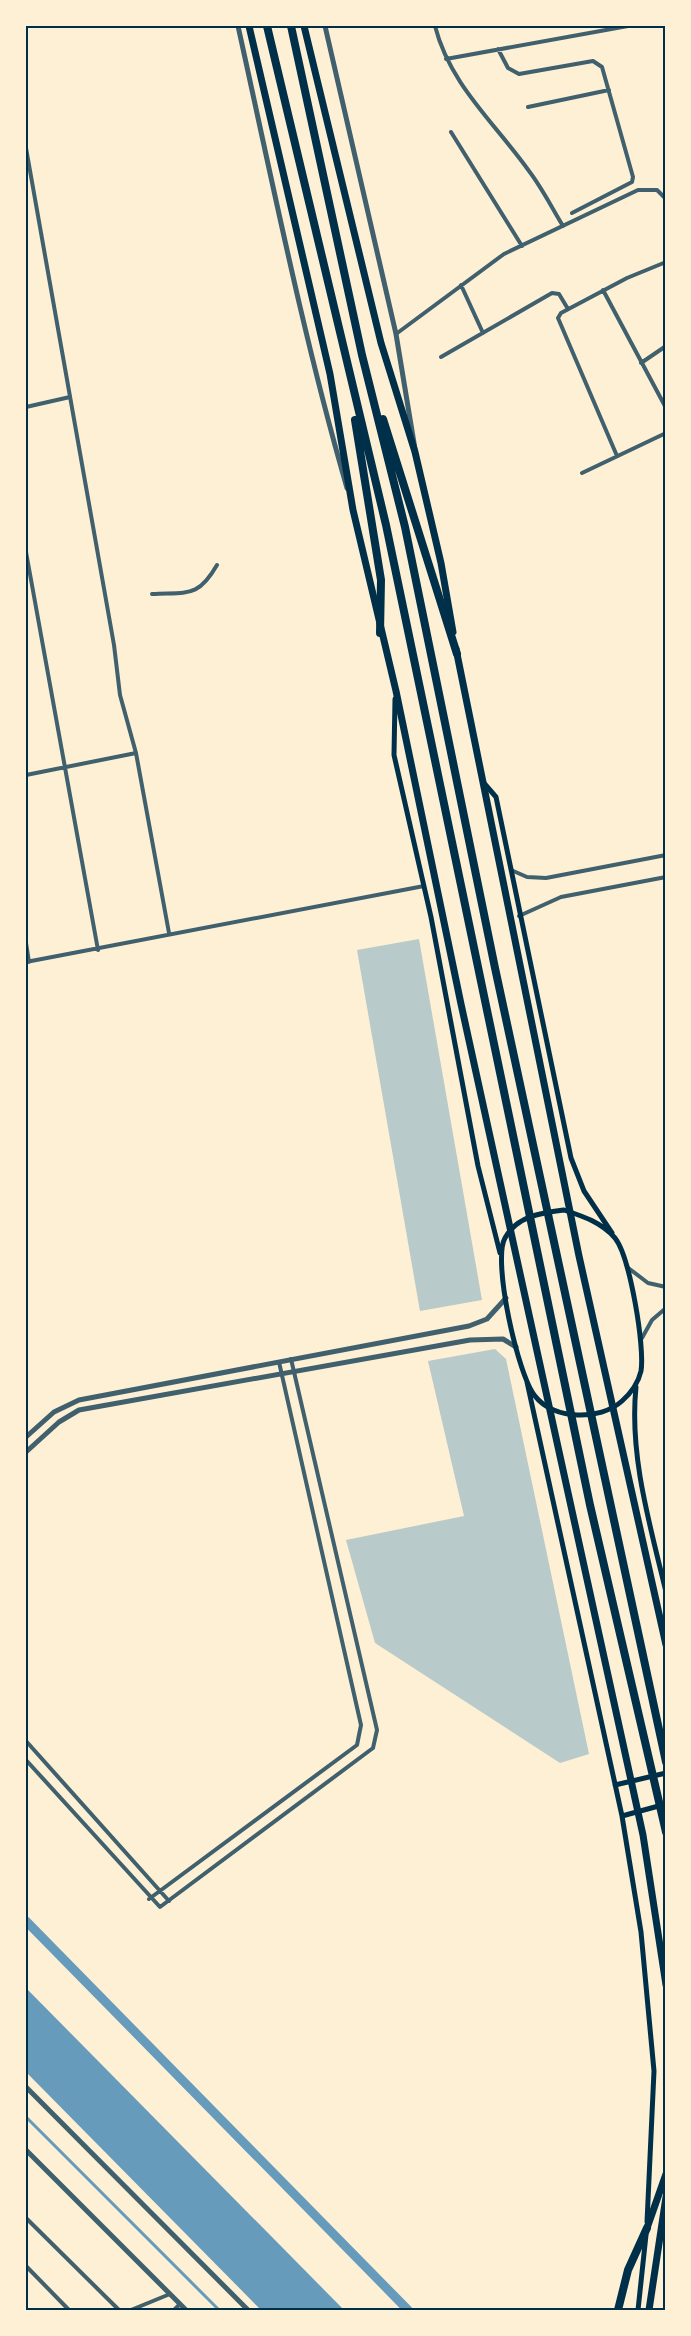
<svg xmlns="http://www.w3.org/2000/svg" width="691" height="2336" viewBox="0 0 691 2336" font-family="Quicksand,sans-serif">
	<rect width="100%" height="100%" fill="#fdf0d5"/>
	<path fill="#b9caca" d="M419,939L482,1300L420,1311L357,950Z
		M495,1349L506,1359L589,1754L560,1763L375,1643L346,1540L464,1516L428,1361Z"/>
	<path fill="#669bbc" d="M26,1988L344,2310H261L26,2072Z"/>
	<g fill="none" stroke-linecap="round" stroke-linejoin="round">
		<path stroke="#669bbc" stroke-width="3" d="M26,2117L219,2310"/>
		<path stroke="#669bbc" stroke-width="9" d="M26,1921L408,2310"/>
		<path stroke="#3f606c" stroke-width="4" d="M435,26C450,85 495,123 529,171C542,188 552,208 563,226
			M498,49L508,68L519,74L593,61L602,67L633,177L632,182L572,213
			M446,59L628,26
			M528,107L609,90
			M451,132L522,246
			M26,148L114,645L120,695L136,753L169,933
			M461,285L483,333
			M603,290L666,408
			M396,334L504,254L638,190H657L666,199
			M441,357L552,293L559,294L568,309
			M641,363L666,346
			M26,407L70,397
			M617,456L558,318L561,313L627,278L666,262
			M582,473L666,433
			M26,552L98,950
			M152,594C188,592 198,598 217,565
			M26,775L136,753
			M511,870L527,877L546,878L666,855
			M519,916L561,897L666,877
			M26,943L29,962
			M26,962L424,886
			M627,1267L648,1283L666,1287
			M642,1338L652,1320L666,1308
			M26,1741L169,1901
			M26,1760L160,1907L373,1748L377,1730L291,1359
			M149,1899L357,1745L361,1725L279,1362
			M26,2218L119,2310
			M26,2266L69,2310
			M131,2310L170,2294
			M174,2310L180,2304"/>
		<path stroke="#3f606c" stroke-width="5" d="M238,26C272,180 303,336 347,488
			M325,26L396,334L415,449
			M26,1437L54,1412L79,1400L469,1326L487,1319L506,1298
			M26,1452L59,1422L79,1410L470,1340L503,1339L516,1347
			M26,2087L248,2310
			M26,2150L186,2310"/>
		<path stroke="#003049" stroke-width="5" d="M395,699L394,755L431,917L478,1166L500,1253
			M483,782L496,797L571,1158L584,1191L612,1233
			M564,1210C582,1216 601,1222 615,1238C630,1257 645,1347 641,1371C638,1384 631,1393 622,1401C600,1421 553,1420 535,1396C518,1376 492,1260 505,1238C517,1216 541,1213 564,1210Z
			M527,1382L622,1816L641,1932L654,2071L647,2222
			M636,1387C629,1455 650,1525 666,1592
			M615,1785L666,1773
			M622,1816L666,1804
			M638,2310L646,2235"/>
		<path stroke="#003049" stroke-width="7" d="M249,26L330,374L353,510L396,691L461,1004L643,1835L666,1985
			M304,26L381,343L415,452L441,563L453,632
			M456,649L579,1256L666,1645
			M647,2228L666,2174
			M649,2310L666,2197"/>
		<path stroke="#003049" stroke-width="8" d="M267,26L386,525L590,1505L666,1832
			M291,26L362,355L405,527L495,968L666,1762
			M383,419L457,654
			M355,420L381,580L380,633
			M618,2310L628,2270L647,2228"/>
	</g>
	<rect width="691" height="2336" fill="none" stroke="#fdf0d5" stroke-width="54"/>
	<rect x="27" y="27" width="637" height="2282" fill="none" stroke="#003049" stroke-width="2"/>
</svg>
